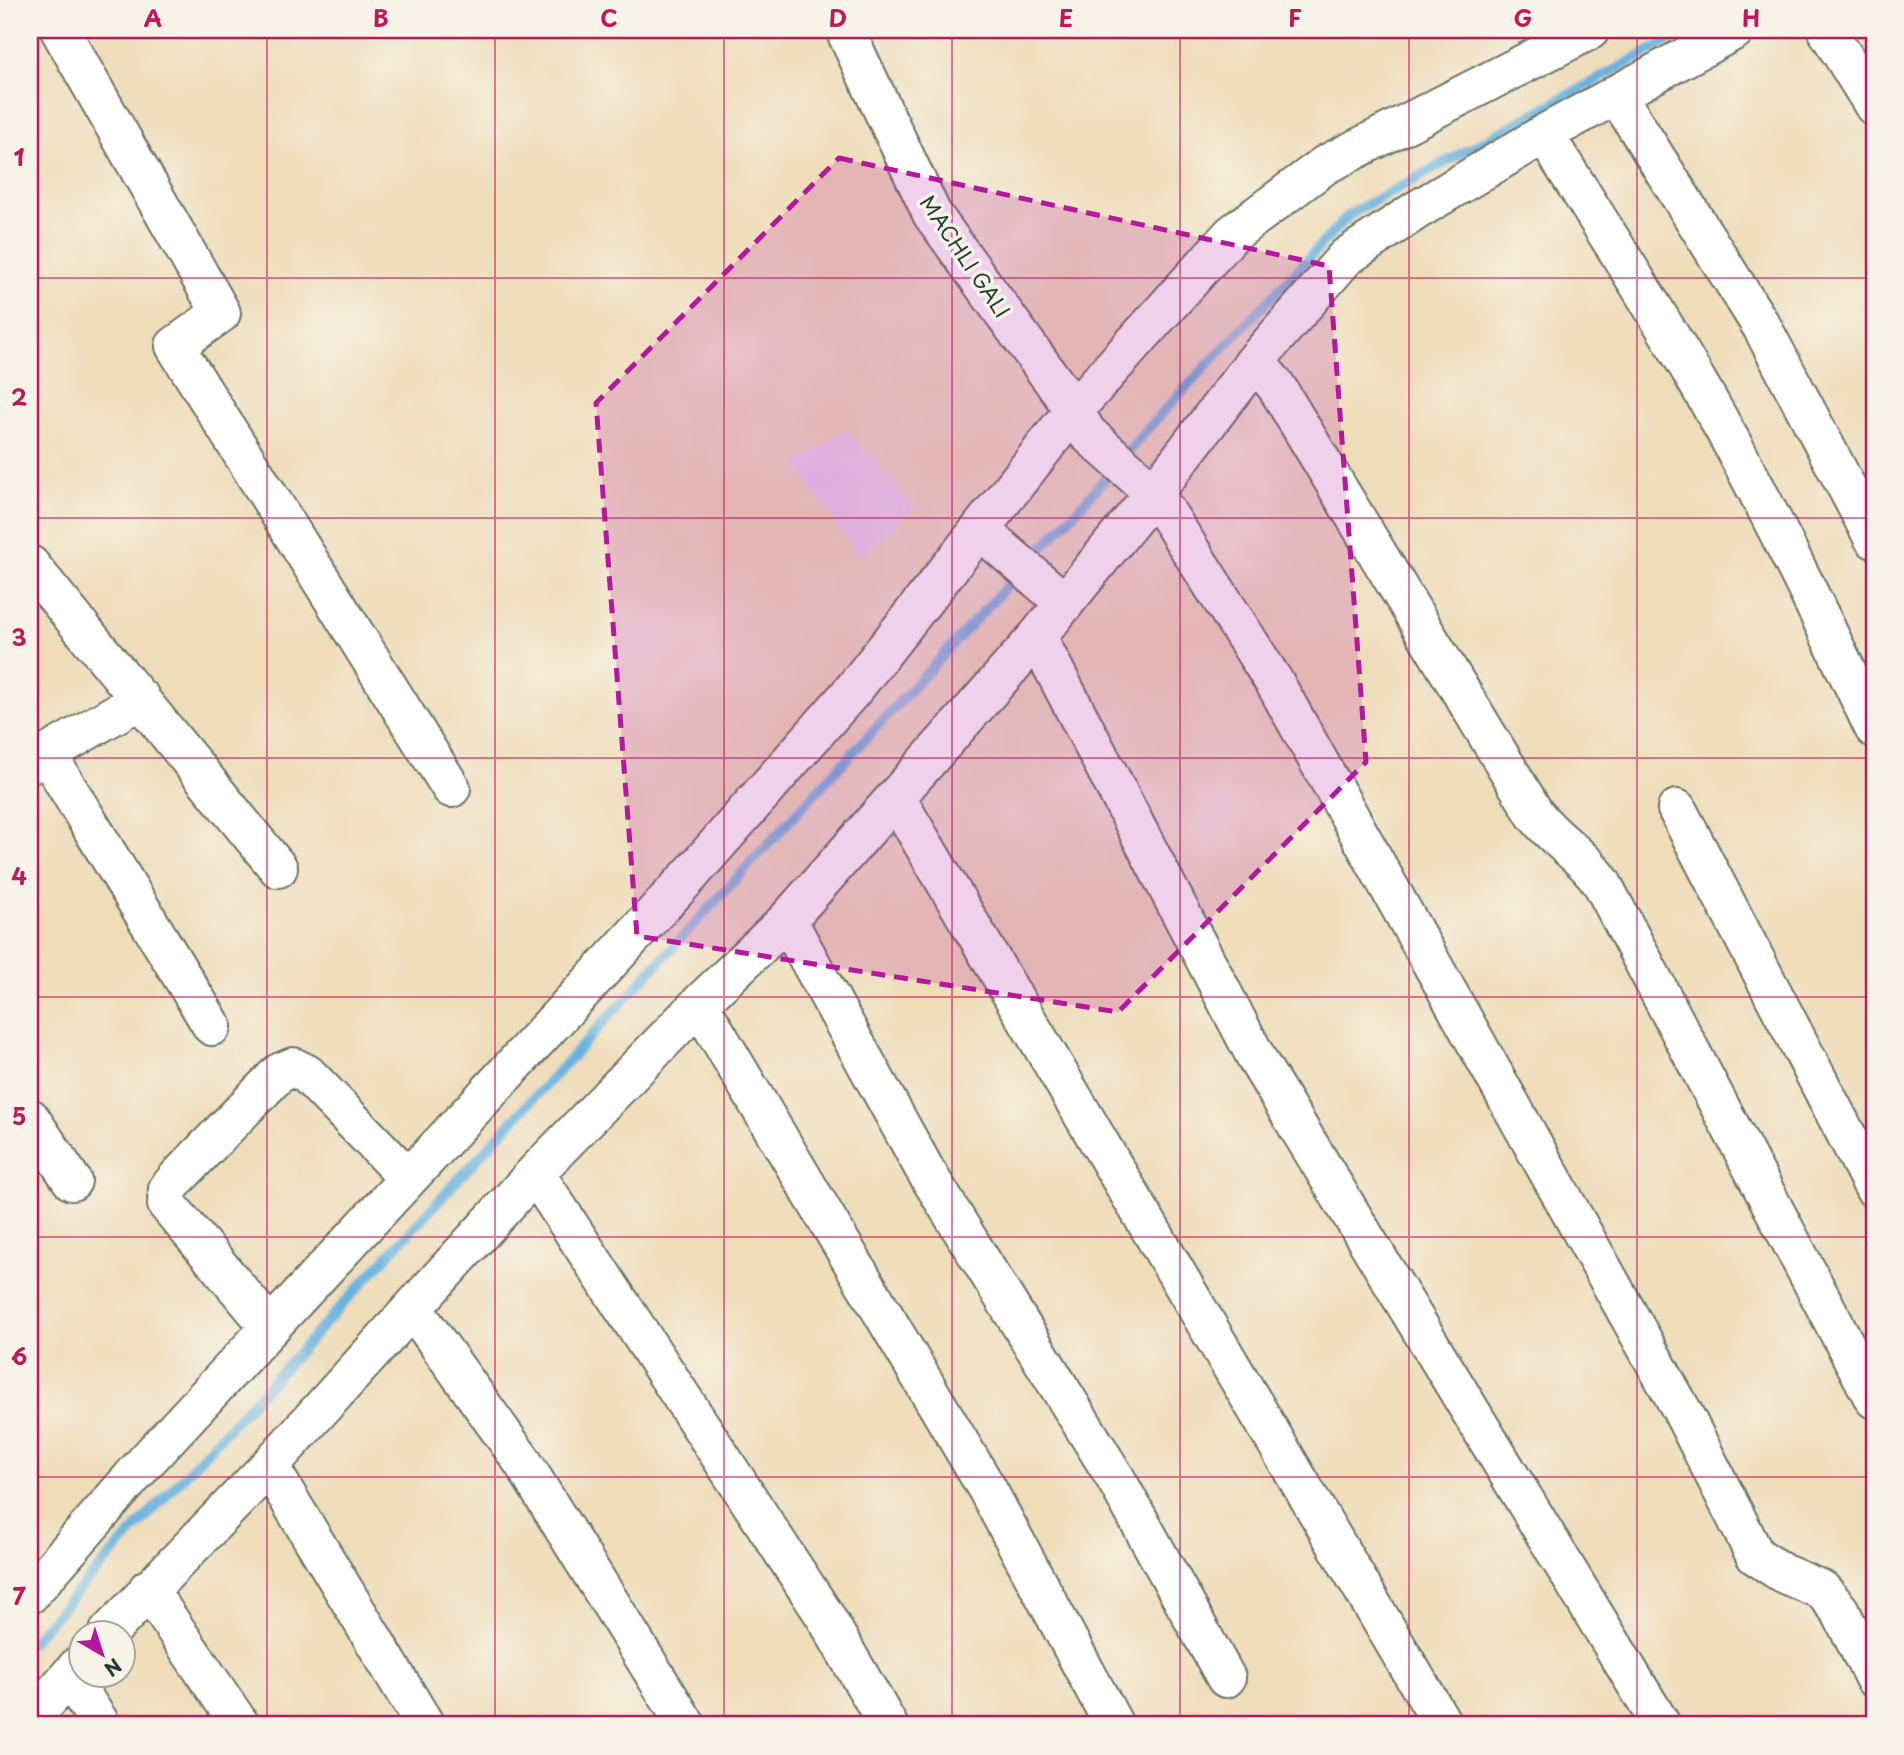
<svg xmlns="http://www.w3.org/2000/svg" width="1904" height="1755" viewBox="0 0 1904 1755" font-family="'Playpen Sans',sans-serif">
	<rect width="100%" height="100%" fill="#f7f3e8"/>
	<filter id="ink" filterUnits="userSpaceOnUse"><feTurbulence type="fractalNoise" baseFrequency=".0143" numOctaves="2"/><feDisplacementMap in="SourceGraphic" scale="14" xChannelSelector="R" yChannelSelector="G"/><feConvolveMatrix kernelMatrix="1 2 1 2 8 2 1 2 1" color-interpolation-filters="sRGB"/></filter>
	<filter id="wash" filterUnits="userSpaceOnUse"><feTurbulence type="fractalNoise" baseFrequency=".00686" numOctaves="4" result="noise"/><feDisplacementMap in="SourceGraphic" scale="28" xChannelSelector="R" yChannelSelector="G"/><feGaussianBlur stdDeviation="1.57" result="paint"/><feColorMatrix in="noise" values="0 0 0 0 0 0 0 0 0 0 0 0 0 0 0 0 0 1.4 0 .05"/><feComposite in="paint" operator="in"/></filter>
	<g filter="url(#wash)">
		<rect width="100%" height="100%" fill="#efdcb9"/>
		<path fill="#e7d2ef" d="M847,430L915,508L860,558L796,465Z"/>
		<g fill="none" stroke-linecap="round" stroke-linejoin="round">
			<path stroke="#67b2df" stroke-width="10" d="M30,1643L1090,496L1150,426L1350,214L1688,30"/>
		</g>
	</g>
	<g filter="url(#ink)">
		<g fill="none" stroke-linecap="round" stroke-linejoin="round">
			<defs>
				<path id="minor" d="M60,30L221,313L175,346L451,788
					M845,30L932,214L1074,410L1087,433L1154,493L1276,685L1681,1409L1755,1555L1782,1573L1822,1590L1830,1599L1840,1611L1874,1678
					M1827,30L1874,106
					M1616,94L1762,327L1874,539
					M1544,134C1605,231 1668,328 1724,429C1778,527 1826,628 1874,728
					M1255,361L1276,386L1535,814C1555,841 1585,856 1603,885L1874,1399
					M980,530L1065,603
					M30,565L278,868
					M1037,637L1258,1061L1661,1725
					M47,754L212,1026
					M30,764L141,699
					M896,798L1443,1725
					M1677,809L1874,1188
					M787,920L925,1170L1116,1479L1226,1678
					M699,1004L986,1487L1114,1725
					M30,1118L72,1181
					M535,1173L825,1616L888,1725
					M414,1310L522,1461L686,1725
					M270,1327L167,1204L168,1189L178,1177L279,1073L293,1067L307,1074L408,1178
					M269,1466L425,1725
					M148,1589L240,1725
					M30,1594L148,1459L692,873L853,690L1074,410L1232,234L1325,165L1590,30
					M109,1632L269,1466L535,1173L699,1004L787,920L1037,637L1154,493L1255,361L1346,257L1417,210L1544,134L1735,30
					M69,1676L101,1725
					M30,1720L80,1664"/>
			</defs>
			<use href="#minor" stroke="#687563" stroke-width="42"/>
			<use href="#minor" stroke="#fff" stroke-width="38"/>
		</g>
	</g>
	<path fill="#b5179e" fill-opacity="0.2" stroke="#b5179e" stroke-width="5" stroke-dasharray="14 9" stroke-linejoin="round" d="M839,158L1329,266L1366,762L1118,1012L637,936L596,403Z"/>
	<path fill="none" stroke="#c2185b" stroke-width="2" stroke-opacity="0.55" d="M267,30V1725M495,30V1725M724,30V1725M952,30V1725M1180,30V1725M1409,30V1725M1637,30V1725M30,278H1874M30,518H1874M30,758H1874M30,997H1874M30,1237H1874M30,1477H1874"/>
	<g text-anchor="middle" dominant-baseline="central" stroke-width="7" stroke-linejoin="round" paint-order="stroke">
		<g font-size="21" fill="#1f3d34" stroke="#f7f3e8">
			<text transform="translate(966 256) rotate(56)">MACHLI GALI</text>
		</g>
	</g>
	<rect width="1904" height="1755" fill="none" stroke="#f7f3e8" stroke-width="77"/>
	<g transform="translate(102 1654) rotate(141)"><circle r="33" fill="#f7f3e8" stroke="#a1aaa0" stroke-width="2"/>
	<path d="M0-5L12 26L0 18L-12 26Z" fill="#b5179e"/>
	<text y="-10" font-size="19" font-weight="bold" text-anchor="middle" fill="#1f3d34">N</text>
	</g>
	<rect x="38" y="38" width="1828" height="1678" fill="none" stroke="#c2185b" stroke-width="2.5"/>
	<g font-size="23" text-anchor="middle" font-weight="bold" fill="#c2185b">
		<text x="153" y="27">A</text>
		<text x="381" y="27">B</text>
		<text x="609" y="27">C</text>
		<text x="838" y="27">D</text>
		<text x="1066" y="27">E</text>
		<text x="1295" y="27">F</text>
		<text x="1523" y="27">G</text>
		<text x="1751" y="27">H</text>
		<text x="19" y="166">1</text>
		<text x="19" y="406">2</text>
		<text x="19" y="646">3</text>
		<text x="19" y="885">4</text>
		<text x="19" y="1125">5</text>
		<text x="19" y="1365">6</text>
		<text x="19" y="1605">7</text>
	</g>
</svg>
